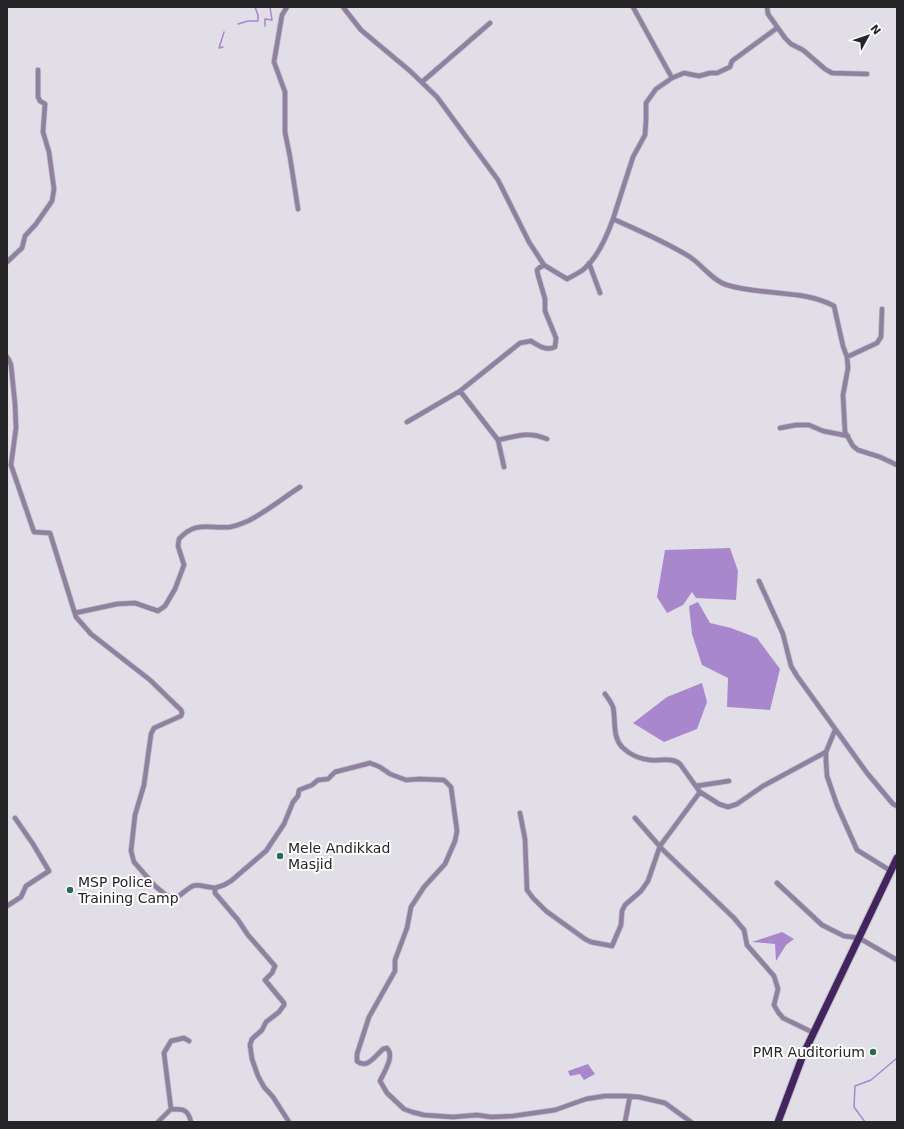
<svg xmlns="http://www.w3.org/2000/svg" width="904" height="1129" viewBox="0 0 904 1129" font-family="'DejaVu Sans',sans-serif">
	<rect width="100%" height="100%" fill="#e2dee7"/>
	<path fill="#a887cd" d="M730,548L738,571L736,600L696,598L692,592L683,605L667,613L657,597L665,550Z
		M698,602L710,623L731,628L757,638L780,669L770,710L727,707L728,678L702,665L692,634L689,606Z
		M702,683L707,702L697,729L664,742L633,723L667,697Z
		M782,932L794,939L786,945L776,961L775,944L752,942Z
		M588,1064L595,1074L584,1080L580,1074L570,1076L568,1071Z"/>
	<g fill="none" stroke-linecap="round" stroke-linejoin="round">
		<path stroke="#a887cd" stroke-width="1.5" d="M238,24L248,21H258V15L255,7
			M265,26V19L272,20L270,7
			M223,47L219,48L224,32
			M865,1122L854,1107L855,1086L871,1080L897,1058"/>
		<defs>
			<path id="minor" d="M287,7L282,15L274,62L285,92V132L290,157L298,209
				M343,7L361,30L410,71L437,97L498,180L529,242L544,265L567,279C573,276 579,273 584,269C598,257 607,236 613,219C640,231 666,242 690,257C702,265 713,281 727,285C762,296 802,289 834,306L843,346L847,357L848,368L843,395L845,432L853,446L858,450L880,457L897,465
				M633,7L672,78
				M767,7L768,14L785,38L791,44L803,50L825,69L832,73L867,74
				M422,82L490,23
				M613,219L633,157L645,135L646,120V103L656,89L672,78L684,73L699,76L710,73H717L730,67L732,61L777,28
				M7,262L22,248L25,236L36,224L52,201L54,189L49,152L43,132L45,104L40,101L38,97V70
				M589,263L600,293
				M7,357L9,360L11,365L15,404L16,428L11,465L34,532L50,533L76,617L91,634L150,680L181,710L182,713L181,716L154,728L151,734L144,785L135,815L131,851L134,862L155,886L167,896H179C197,881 193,885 215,888
				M847,357L877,343L881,337L882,309
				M407,422L460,391
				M780,428L796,425H809L823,431L848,436
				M498,440C518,436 527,431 547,439
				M504,467L498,440L460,391L520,343L531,341C539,346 546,351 555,347L556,338L545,311V299L538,275L537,270L539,268L544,265
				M759,581L783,634L791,666L797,676L867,773L893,804L897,806
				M75,613L117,604L135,603L158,611L165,606L175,589L184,565L178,546L179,539C196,520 209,529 230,527C236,526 243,523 248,521C266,512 283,498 300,487
				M605,694C608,698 611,702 613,707C616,720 612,736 622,747C629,754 640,759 650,760C660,761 672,757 680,764L700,792L719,804L728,807L737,804L763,786L826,752
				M835,730L826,752V761L827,776L837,805L857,850L891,871
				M696,786L729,781
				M520,813L525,839L527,890L533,898L546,911L585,939L591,942L612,946L621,925L622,911L625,905L641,891L648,881L660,846L700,792
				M635,818L663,850L734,918L744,930L747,945L774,976L778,989L774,1005L778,1012L783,1018L814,1033
				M777,883L822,925L844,936L859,938L897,960
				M7,906L21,897L26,886L49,871L33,844L15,818
				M189,1041L184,1038L171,1041L164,1053L171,1109C183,1109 188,1109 191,1122
				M158,1122L171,1109
				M289,1122L273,1097L264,1087L258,1076L252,1059L250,1045L252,1039L262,1030L266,1022L279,1012L284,1005V1003L265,980L272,973L275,966L248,935L238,920L215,893V888L224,885L231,881L266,851L284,824L293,802L298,796L299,790L312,785L318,780L328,779L335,772L370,763L380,767L390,774L406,780L420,779L444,780L451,787L457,831L455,841L445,864L424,887L411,907L407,928L395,960V971L369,1017L357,1054V1061C367,1070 376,1055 383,1049L387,1048C395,1056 384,1072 380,1081L387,1093L404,1109L412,1112L424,1115L453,1117L477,1115L491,1117L513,1116L555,1110L586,1099L605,1096H625L639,1097L665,1103L691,1122
				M625,1122L630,1096"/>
			<path id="trunk" d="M778,1122L803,1055L897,858"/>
		</defs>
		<use href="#minor" stroke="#c0bdc4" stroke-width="6"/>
		<use href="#trunk" stroke="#c0bdc4" stroke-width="9"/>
		<use href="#minor" stroke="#8f81a0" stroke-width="4.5"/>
		<use href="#trunk" stroke="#42245e" stroke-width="7"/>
	</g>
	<g fill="#2f6952" stroke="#fff" stroke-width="1.5">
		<circle cx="280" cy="856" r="4"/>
		<circle cx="70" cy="890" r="4"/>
		<circle cx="873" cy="1052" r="4"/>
	</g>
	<g text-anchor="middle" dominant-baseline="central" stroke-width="4" stroke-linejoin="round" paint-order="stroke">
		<g font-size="14" fill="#252427" stroke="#fff" text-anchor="start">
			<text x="288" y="848">Mele Andikkad<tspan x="288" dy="16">Masjid</tspan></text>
			<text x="78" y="882">MSP Police<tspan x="78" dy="16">Training Camp</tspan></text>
			<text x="865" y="1052" text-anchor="end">PMR Auditorium</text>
		</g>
	</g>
	<rect width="904" height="1129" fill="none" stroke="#252427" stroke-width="16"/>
	<g transform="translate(868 36) rotate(50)" stroke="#ffffff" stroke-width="3" paint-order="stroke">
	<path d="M0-3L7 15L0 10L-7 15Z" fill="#252427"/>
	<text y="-6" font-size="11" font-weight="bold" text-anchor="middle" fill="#252427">N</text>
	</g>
</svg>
